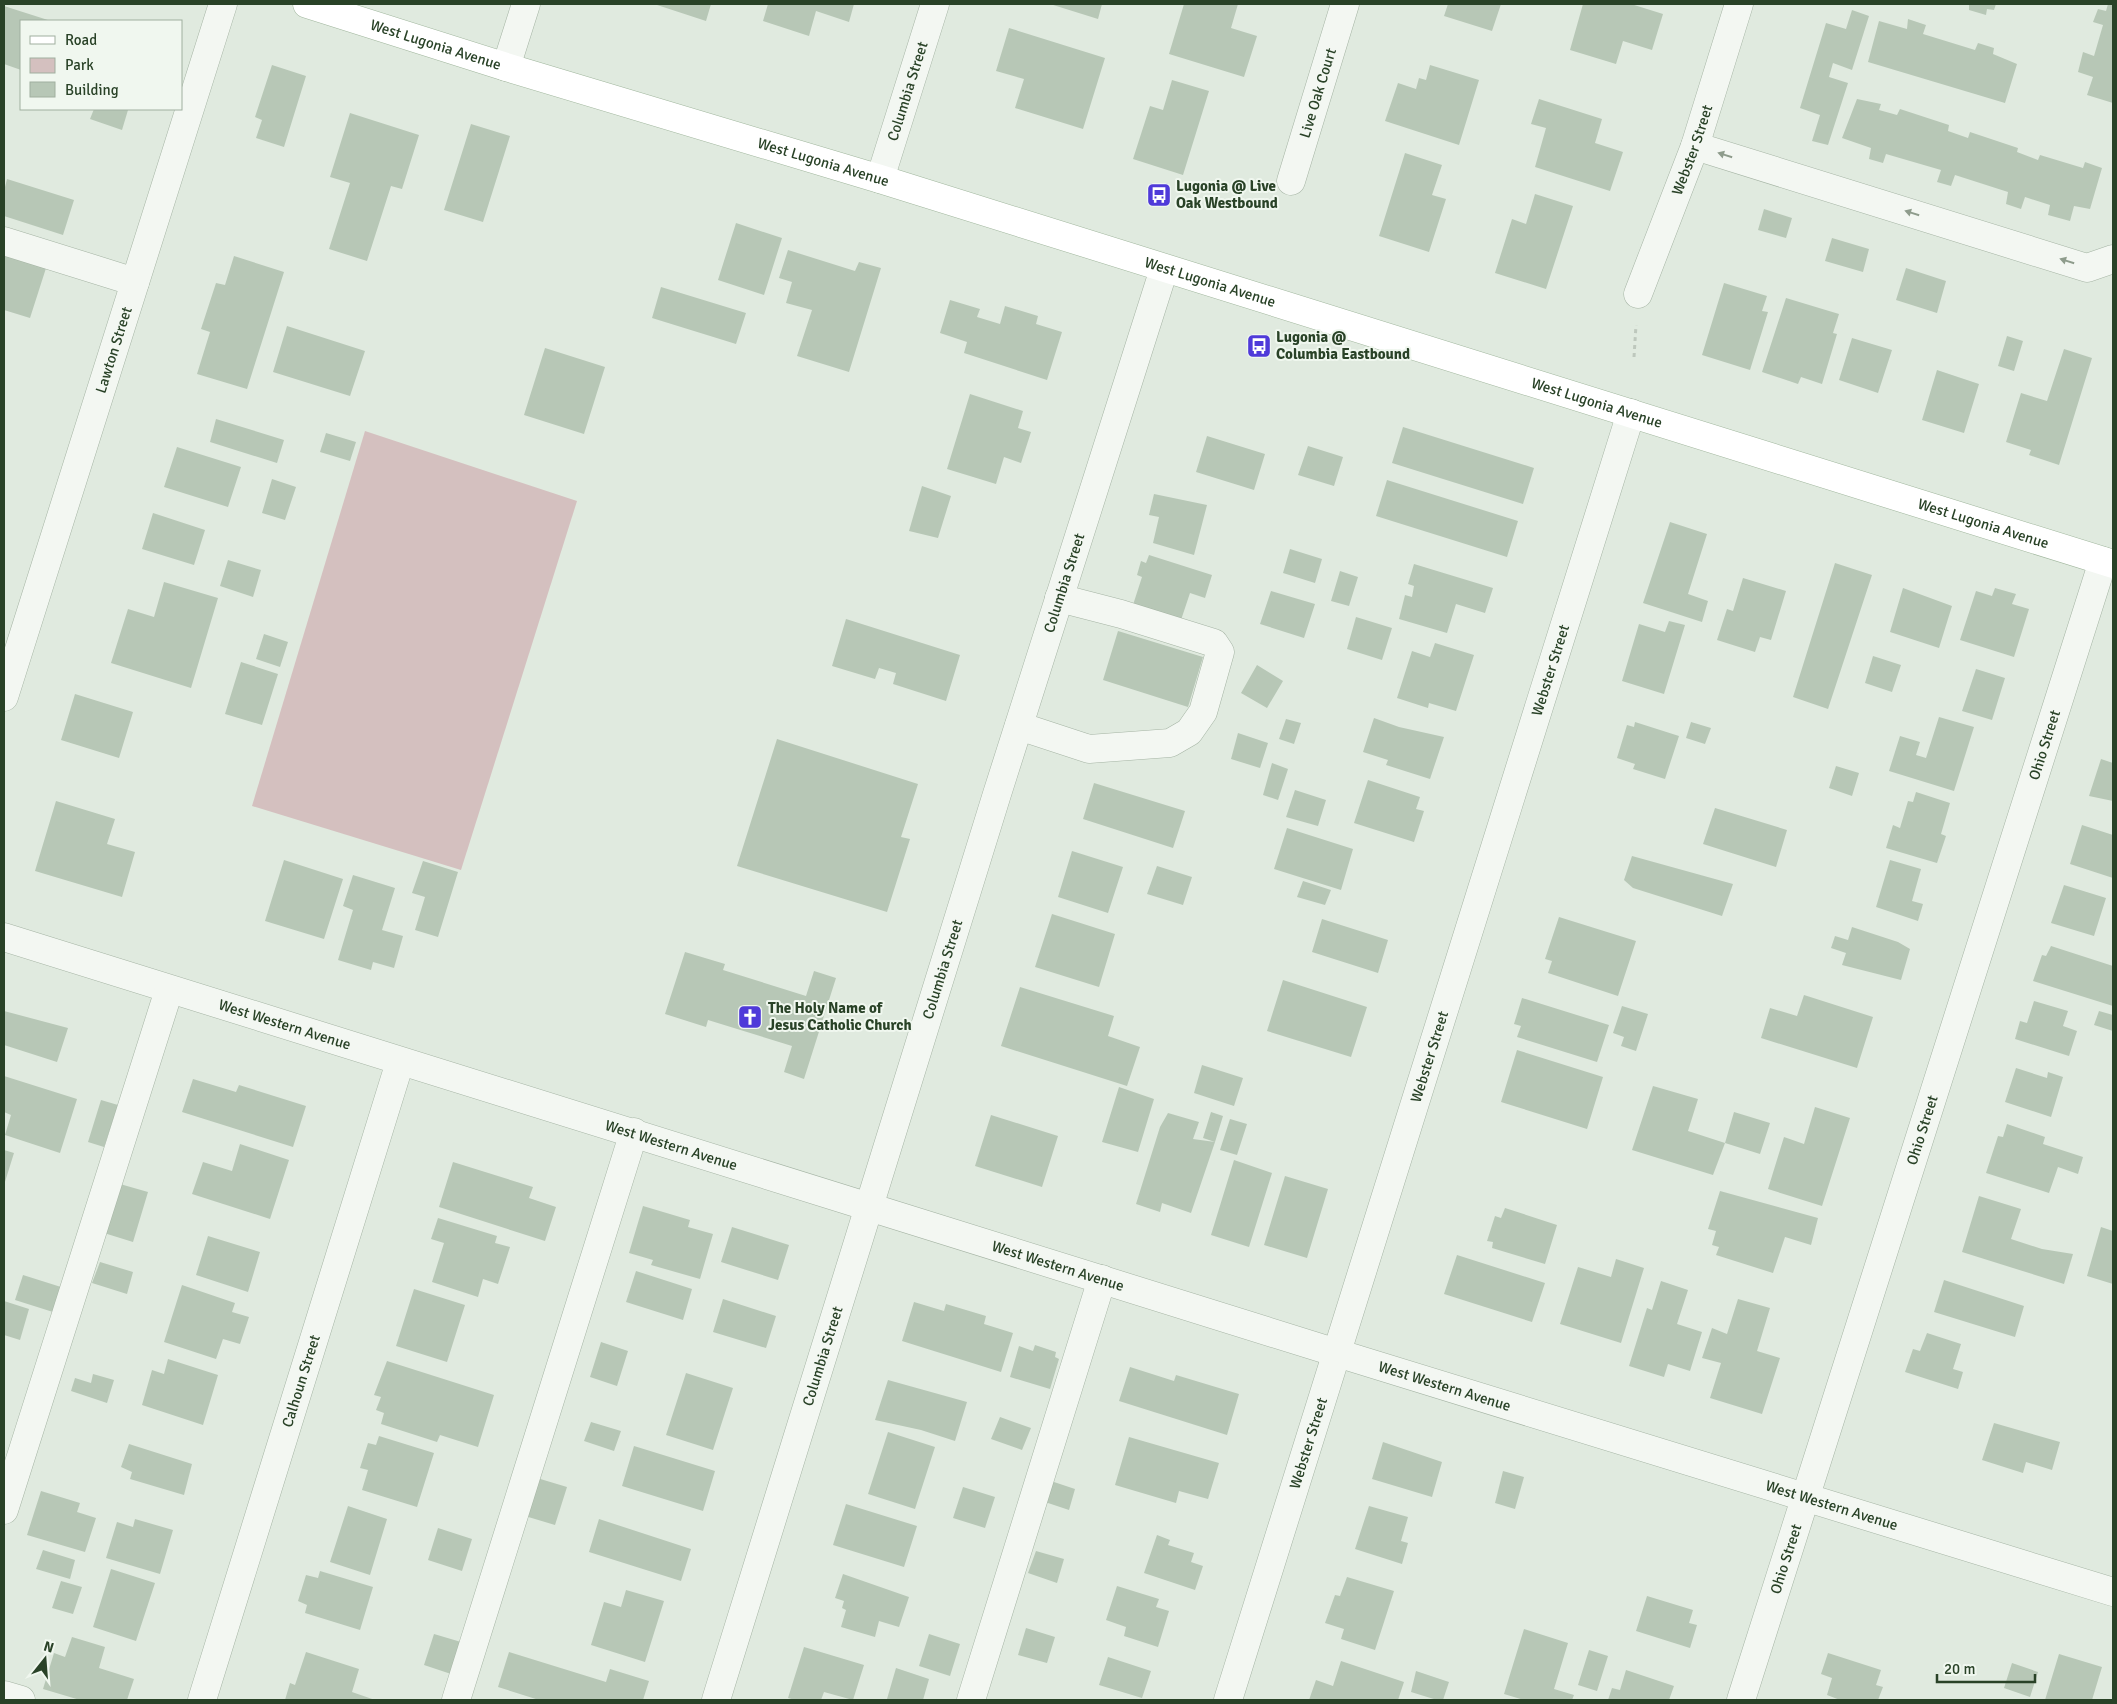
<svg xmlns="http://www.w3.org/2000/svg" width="2117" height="1704" viewBox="0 0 2117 1704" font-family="Signika,sans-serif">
	<rect width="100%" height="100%" fill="#e0eadf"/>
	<path fill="#d4c0bf" d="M365,431L577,501L461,870L252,806Z"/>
	<path fill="#b7c7b6" d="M654,4H711L706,21Z
		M768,4H854L849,22L816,11L809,36L763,21Z
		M1050,4H1102L1098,19Z
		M1184,4H1238L1231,28L1257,36L1244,77L1169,54Z
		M1448,4H1501L1492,31L1444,16Z
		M1583,4H1631L1663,14L1652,50L1623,41L1616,64L1570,50Z
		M1969,4H1996L1994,10L1987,9L1986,15L1969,10Z
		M2108,4H2113V103L2087,95L2093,77L2078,72L2083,52L2094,56L2103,25L2093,22L2098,9L2106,11Z
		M4,6L51,21H21V70L4,64Z
		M1852,10L1869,16L1852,70L1833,63L1829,77L1848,83L1828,145L1812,141L1820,115L1800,108L1826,23L1846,29Z
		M1908,19L1926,25L1923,34L1975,50L1978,43L1994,48L1993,54L2017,64L2005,103L1868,62L1879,21L1907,29Z
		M1009,28L1105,58L1083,129L1015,108L1024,79L996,71Z
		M272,65L306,76L284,147L256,138L262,120L255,117Z
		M1430,65L1479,80L1459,145L1385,121L1398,83L1416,89L1419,78L1426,80Z
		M1172,80L1209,91L1183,175L1133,159L1150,106L1163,110Z
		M1539,99L1602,119L1595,143L1623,152L1610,191L1535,167L1546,128L1531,124Z
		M1857,99L1881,104L1879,110L1897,115L1900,109L1949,125L1948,131L1968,138L1970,132L2018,148L2017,152L2038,160L2040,155L2083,168L2085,162L2102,168L2090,209L2074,206L2070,221L2048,215L2050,205L2025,197L2021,209L2006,204L2008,192L1955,175L1951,186L1937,182L1941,170L1886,154L1883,163L1869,159L1871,148L1842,138Z
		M94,109L128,110L122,130L90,119Z
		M350,113L419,135L402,189L391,186L367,261L329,249L350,183L330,177Z
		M471,124L510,136L483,222L444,210Z
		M1405,153L1442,165L1432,195L1446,199L1429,252L1379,236Z
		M7,179L74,200L63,235L4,216V191Z
		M1535,194L1573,206L1546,289L1495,273L1512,219L1526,224Z
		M1764,209L1792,218L1786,238L1758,230Z
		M736,223L782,238L764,295L718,280Z
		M1832,238L1869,249L1863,272L1825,261Z
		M788,250L855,271L859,262L881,268L849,372L797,356L812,310L786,303L792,282L779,278Z
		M4,251L47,265L30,318L4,310Z
		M234,256L284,272L247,389L197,374L210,332L201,329L216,283L225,285Z
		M1906,268L1946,281L1937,313L1896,300Z
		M1724,283L1767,296L1762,311L1768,312L1750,370L1702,355Z
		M661,287L746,313L736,344L652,318Z
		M1786,298L1839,314L1833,333L1837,334L1822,384L1801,377L1798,384L1762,372Z
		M950,300L980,309L977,317L1000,324L1005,306L1038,316L1036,324L1062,332L1047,380L964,353L967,342L940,333Z
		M287,326L365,351L350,396L273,372Z
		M2007,336L2023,341L2014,371L1998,366Z
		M1852,338L1892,350L1878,393L1839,380Z
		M545,348L605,367L584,434L524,415Z
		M2064,349L2092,358L2059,465L2029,455L2031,450L2006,442L2021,393L2047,401Z
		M1937,370L1979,384L1964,433L1922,420Z
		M970,394L1023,411L1018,428L1031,432L1021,463L1004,457L996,484L947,469Z
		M216,419L284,440L277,463L210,442Z
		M1403,427L1534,468L1523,504L1392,463Z
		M326,433L356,442L350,461L320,452Z
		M1207,436L1265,454L1254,490L1196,472Z
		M1308,446L1343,457L1334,486L1298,475Z
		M177,447L241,467L228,507L164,487Z
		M272,479L296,487L285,520L262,513Z
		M1387,480L1518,521L1507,557L1376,516Z
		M922,486L951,496L938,538L909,531Z
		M1154,494L1207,505L1194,555L1153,543L1159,517L1149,515Z
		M153,513L205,530L194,565L142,549Z
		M1670,522L1707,534L1688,594L1708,601L1702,622L1643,603Z
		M1290,549L1322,559L1315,583L1283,573Z
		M1149,555L1212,575L1205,598L1190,593L1180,623L1132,608L1142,577L1137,575L1141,561L1146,563Z
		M228,560L261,570L253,597L220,586Z
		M1835,563L1872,575L1828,709L1793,697Z
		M1414,564L1493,588L1485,613L1456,604L1447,633L1399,619L1405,595L1412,597L1414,586L1408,584Z
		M1340,571L1358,577L1349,606L1331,601Z
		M1743,578L1786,591L1771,640L1760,637L1755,652L1717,640L1727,609L1733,611Z
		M164,582L218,598L191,688L111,663L128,609L154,617Z
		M1903,588L1952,606L1939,648L1890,632Z
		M1995,588L2016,594L2012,604L2029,609L2014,657L1960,640L1976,591L1992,596Z
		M1271,591L1315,604L1304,638L1260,624Z
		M1356,617L1392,628L1382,660L1347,649Z
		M846,619L960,655L946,701L893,684L896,673L879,668L875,679L832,666Z
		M1669,621L1685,625L1664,694L1622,681L1639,624L1665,632Z
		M1118,631L1203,657L1188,707L1103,680Z
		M264,634L288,642L280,667L256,659Z
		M1435,643L1474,655L1456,711L1429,703L1428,708L1397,698L1412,651L1430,657Z
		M1873,656L1901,665L1892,692L1865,683Z
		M241,662L278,674L262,725L225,714Z
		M1257,665L1283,681L1267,708L1241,693Z
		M1976,669L2005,678L1992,720L1962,711Z
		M75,694L133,712L119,758L61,740Z
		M1939,717L1974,727L1954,791L1889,771L1900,736L1920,742L1916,755L1926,758Z
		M1374,718L1399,727L1444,737L1430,779L1386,765L1388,760L1363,752Z
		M1286,719L1301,723L1294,744L1279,739Z
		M1635,722L1679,736L1665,779L1633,769L1635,764L1617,758L1627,725L1634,727Z
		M1691,722L1711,728L1705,744L1686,738Z
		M1238,733L1268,743L1260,768L1231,759Z
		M777,739L918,784L901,837L910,839L887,912L737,866Z
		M2101,759L2113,763V801L2089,796Z
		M1272,763L1288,769L1278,800L1263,795Z
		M1836,766L1859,773L1852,796L1829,788Z
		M1368,780L1420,797L1416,809L1424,811L1414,842L1354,823Z
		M1094,783L1185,811L1173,848L1083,819Z
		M1295,790L1326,800L1318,826L1286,817Z
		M1916,792L1950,803L1941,834L1946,836L1937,863L1886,848L1893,825L1900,828L1908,801L1913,802Z
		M56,801L115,819L107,844L135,852L122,897L35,871Z
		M1715,808L1787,830L1776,867L1703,844Z
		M2082,825L2113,835V878L2070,864Z
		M1287,828L1353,849L1341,890L1274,869Z
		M1072,851L1123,867L1108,913L1058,897Z
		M1632,856L1733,884L1722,916L1633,888L1624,880Z
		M284,860L343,879L324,939L265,921Z
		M1890,860L1921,869L1912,901L1923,904L1918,921L1876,907Z
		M423,861L458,872L438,937L415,930L425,897L412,893Z
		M1157,866L1192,877L1183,905L1147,894Z
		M353,875L395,888L382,930L403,936L394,968L373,962L371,970L338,960L353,910L343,906Z
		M1303,881L1331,890L1325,905L1297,897Z
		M2064,885L2106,898L2094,936L2051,923Z
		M1052,914L1115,934L1099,987L1035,967Z
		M1559,917L1636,941L1618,996L1548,973L1552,961L1545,959Z
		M1322,919L1388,940L1378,973L1312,952Z
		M1852,927L1898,942L1910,949L1901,980L1842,965L1846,953L1831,948L1835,936L1848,940Z
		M2051,946L2113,966V1006L2033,981L2042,955L2046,956Z
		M685,952L725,964L723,970L806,996L814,971L836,978L804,1079L784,1072L792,1046L708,1020L706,1027L665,1014Z
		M1283,980L1367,1007L1351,1057L1267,1031Z
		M1020,987L1114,1016L1108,1036L1140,1047L1127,1086L1001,1046Z
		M1804,995L1873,1017L1857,1068L1761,1038L1770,1008L1797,1016Z
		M1522,998L1609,1025L1597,1062L1517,1037L1521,1026L1514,1024Z
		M2034,1001L2068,1011L2063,1026L2077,1031L2069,1056L2015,1039L2020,1021L2027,1023Z
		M1622,1006L1648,1014L1636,1051L1621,1046L1624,1037L1613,1033Z
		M4,1011L68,1028L57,1062L4,1045Z
		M2099,1011L2113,1015V1031L2094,1025Z
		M1517,1050L1603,1077L1587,1129L1501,1102Z
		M1202,1065L1243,1078L1234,1106L1194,1093Z
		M2016,1068L2047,1078L2048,1072L2063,1077L2051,1117L2005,1102Z
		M4,1076L77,1099L60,1153L5,1135L11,1115L4,1112Z
		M193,1079L236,1092L239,1085L306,1106L293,1147L182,1112Z
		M1653,1086L1698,1099L1688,1131L1725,1143L1713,1175L1632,1150Z
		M1119,1087L1154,1099L1138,1152L1102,1142Z
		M101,1100L118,1105L104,1147L88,1142Z
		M1815,1107L1850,1118L1822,1206L1768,1189L1784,1137L1804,1144Z
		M1211,1112L1223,1116L1215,1142L1203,1138Z
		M1734,1112L1770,1123L1760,1154L1725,1143Z
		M1168,1113L1199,1122L1193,1139L1215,1142L1191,1213L1162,1203L1160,1212L1136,1204L1160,1127Z
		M991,1115L1058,1136L1042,1187L975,1166Z
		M1230,1119L1247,1124L1237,1155L1220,1150Z
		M2007,1124L2045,1137L2043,1144L2083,1157L2078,1174L2058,1167L2049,1193L1986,1173L1998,1136L2003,1137Z
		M240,1144L289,1160L270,1219L192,1194L203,1162L232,1171Z
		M4,1150L14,1153L4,1185Z
		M1234,1160L1272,1173L1249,1247L1211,1235Z
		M453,1162L533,1187L529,1198L556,1207L545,1241L439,1207Z
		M1285,1176L1328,1189L1307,1258L1264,1245Z
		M120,1184L148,1192L133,1242L104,1233Z
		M1720,1191L1818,1218L1811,1245L1785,1237L1773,1273L1716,1255L1719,1247L1712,1245L1716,1231L1708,1229Z
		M1979,1196L2021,1209L2011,1239L2042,1249L2073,1254L2064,1284L1962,1252Z
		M643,1206L690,1220L688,1227L713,1234L700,1279L651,1265L653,1260L629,1253Z
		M1505,1208L1557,1225L1545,1264L1492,1248L1493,1242L1487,1241L1495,1216L1501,1218Z
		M438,1218L497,1236L495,1243L510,1247L498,1284L483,1279L478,1297L432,1282L444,1243L431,1239Z
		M732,1227L789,1245L778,1280L721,1262Z
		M2101,1227L2113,1231V1284L2087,1276Z
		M208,1236L260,1252L248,1292L196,1275Z
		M1457,1255L1545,1283L1532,1322L1444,1294Z
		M1616,1259L1644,1268L1621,1343L1560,1324L1578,1267L1611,1277Z
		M100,1262L133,1272L127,1294L92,1283Z
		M636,1271L692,1289L683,1320L626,1302Z
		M23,1275L61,1287L53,1312L15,1300Z
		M1944,1280L2024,1306L2015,1337L1934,1312Z
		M1661,1281L1688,1290L1677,1324L1702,1332L1690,1371L1668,1364L1664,1377L1629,1366L1647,1308L1652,1310Z
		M182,1285L235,1303L232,1312L249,1317L240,1344L223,1339L216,1359L164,1342Z
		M414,1289L465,1305L447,1362L396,1346Z
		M723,1299L776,1316L766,1348L713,1332Z
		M1738,1299L1770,1308L1757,1351L1780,1358L1762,1414L1710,1398L1721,1363L1702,1358L1712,1328L1727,1334Z
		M4,1301L29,1309L20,1340L4,1335Z
		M914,1302L944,1311L946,1304L986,1316L984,1324L1013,1333L1001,1372L902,1341Z
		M1927,1333L1961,1344L1953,1369L1963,1372L1958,1389L1905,1372L1913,1349L1920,1351Z
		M601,1342L628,1351L617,1386L590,1377Z
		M1035,1345L1056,1352L1055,1357L1059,1359L1050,1389L1010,1377L1019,1346L1033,1351Z
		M168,1359L218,1375L203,1425L142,1405L152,1370L164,1374Z
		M387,1361L494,1395L478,1447L440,1435L437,1442L381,1424L384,1413L376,1410L381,1397L374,1395Z
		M1130,1367L1174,1381L1176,1375L1239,1394L1227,1435L1119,1401Z
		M686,1373L733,1388L713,1450L666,1435Z
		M93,1374L114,1380L107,1403L71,1391L75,1378L91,1383Z
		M888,1380L967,1402L955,1441L921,1430L875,1420Z
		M1000,1417L1031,1428L1022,1450L991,1439Z
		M591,1422L621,1431L614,1451L584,1441Z
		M1994,1423L2060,1442L2052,1470L2026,1462L2023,1473L1982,1460Z
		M888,1432L935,1447L915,1509L868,1494Z
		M379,1436L434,1453L417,1507L362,1490L368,1470L360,1468L368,1443L376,1445Z
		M1129,1437L1219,1463L1208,1499L1179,1491L1176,1503L1115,1485Z
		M1383,1442L1442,1462L1432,1497L1372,1479Z
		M129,1444L192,1464L184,1495L130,1479L132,1472L121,1467Z
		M634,1446L715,1471L703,1511L622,1486Z
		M1503,1471L1524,1477L1515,1509L1495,1503Z
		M537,1478L567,1487L555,1525L525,1516Z
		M1051,1481L1075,1489L1069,1510L1045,1502Z
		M963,1487L995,1497L985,1528L953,1518Z
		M41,1491L80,1503L77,1512L96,1518L85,1552L27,1535Z
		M846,1504L917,1526L904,1567L833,1545Z
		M348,1506L387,1519L370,1575L330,1562Z
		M1369,1506L1408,1517L1401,1541L1408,1543L1402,1564L1355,1549Z
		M135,1519L173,1530L160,1574L106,1558L117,1522L133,1527Z
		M599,1519L691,1549L681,1581L589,1552Z
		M438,1528L472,1539L462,1571L428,1560Z
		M1157,1535L1170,1540L1168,1545L1194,1553L1191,1562L1203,1566L1195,1590L1144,1573Z
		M43,1550L75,1560L70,1579L36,1569Z
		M1036,1551L1064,1559L1057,1583L1028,1573Z
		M111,1569L155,1583L136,1641L93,1627Z
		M320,1571L373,1587L360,1630L305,1613L307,1605L298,1601L306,1575L318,1578Z
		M843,1574L909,1597L899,1627L879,1621L875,1637L841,1627L846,1610L842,1608L844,1601L835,1598Z
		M1347,1577L1394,1591L1375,1650L1341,1639L1344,1629L1325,1623L1335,1595L1340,1596Z
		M61,1581L82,1587L73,1614L52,1608Z
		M1117,1586L1159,1599L1156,1607L1169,1611L1158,1647L1124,1636L1126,1627L1106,1620Z
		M626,1590L664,1601L645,1662L591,1645L604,1602L621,1607Z
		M1647,1596L1693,1610L1689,1623L1697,1625L1690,1648L1636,1631Z
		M1026,1628L1055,1637L1047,1663L1018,1655Z
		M1524,1629L1568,1643L1554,1689L1574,1695L1572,1700H1524L1504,1694Z
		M434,1634L461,1642L451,1674L424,1665Z
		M929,1634L960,1644L950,1676L919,1666Z
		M72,1637L105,1647L99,1668L134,1679L127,1700H80L43,1689L54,1653L65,1657Z
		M804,1647L864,1665L853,1700L824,1692L821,1700H795L788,1698Z
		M1589,1650L1608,1656L1597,1691L1578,1685Z
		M306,1652L359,1669L352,1692L375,1700H285L290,1683L295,1685Z
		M509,1652L606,1682L610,1669L649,1681L643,1700H539L498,1687Z
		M1828,1653L1881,1670L1876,1685L1883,1687L1878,1700H1840L1827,1695L1832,1678L1821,1674Z
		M2059,1654L2102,1667L2092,1700H2045Z
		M1108,1657L1151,1671L1142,1698L1099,1685Z
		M1341,1661L1404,1682L1398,1700H1309L1316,1680L1333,1686Z
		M2012,1663L2038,1672L2030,1697L2004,1688Z
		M896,1668L929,1679L923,1700L887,1699Z
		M1626,1670L1674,1686L1669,1700H1608L1612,1688L1620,1690Z
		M1416,1671L1449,1682L1443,1700H1437L1411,1692Z"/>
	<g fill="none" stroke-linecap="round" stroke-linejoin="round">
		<defs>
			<g id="minor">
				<path d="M506,67L526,4"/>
				<path d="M1695,146L2087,268L2113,259"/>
				<path id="s1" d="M880,179L935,4"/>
				<path id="s2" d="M1291,181L1345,4"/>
				<path d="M4,241L135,282"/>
				<path id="s3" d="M1638,294L1695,146L1739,4"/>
				<path id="s4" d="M4,697L223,4"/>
				<path d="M1019,726L1089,749L1170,743L1189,732L1203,712L1220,652L1214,643L1121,614L1059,598"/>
				<path id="s5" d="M4,937L1337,1353L2113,1592"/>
				<path d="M4,1510L169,990"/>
				<path d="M4,1695L21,1700"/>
				<path id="s6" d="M202,1700L400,1062"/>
				<path d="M456,1700L634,1132"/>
				<path id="s7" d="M716,1700L997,794L1164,269"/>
				<path d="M971,1700L1102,1279"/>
				<path id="s8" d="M1228,1700L1631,413"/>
				<path id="s9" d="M1741,1700L2103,561"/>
			</g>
			<g id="major">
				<path id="s10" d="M307,4L506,67L880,179L2113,564"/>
			</g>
		</defs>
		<use href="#minor" stroke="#a5b4a4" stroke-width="29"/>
		<use href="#major" stroke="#a0b69d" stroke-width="29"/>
		<path stroke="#bec8bd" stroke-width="3" stroke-dasharray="4 4" stroke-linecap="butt" d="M1634,357L1636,325"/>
		<use href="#minor" stroke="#f3f7f2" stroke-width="28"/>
		<use href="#major" stroke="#fff" stroke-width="28"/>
	</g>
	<defs><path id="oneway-solid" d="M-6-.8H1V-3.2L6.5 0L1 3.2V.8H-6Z" transform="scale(1.25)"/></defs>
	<g fill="#8e9c8c">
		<use href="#oneway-solid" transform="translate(1725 155) rotate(-163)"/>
		<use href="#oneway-solid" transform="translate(1912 213) rotate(-163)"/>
		<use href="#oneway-solid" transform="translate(2067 261) rotate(-163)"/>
	</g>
	<defs>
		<symbol id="bus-square" viewBox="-11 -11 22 22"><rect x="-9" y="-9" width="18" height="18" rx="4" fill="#4f3ad9" stroke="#f0f7ef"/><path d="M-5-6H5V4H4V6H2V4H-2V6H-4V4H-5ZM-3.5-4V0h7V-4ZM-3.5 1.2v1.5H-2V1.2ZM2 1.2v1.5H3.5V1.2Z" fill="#fff"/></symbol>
		<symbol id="church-square" viewBox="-11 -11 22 22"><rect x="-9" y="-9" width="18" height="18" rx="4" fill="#4f3ad9" stroke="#f0f7ef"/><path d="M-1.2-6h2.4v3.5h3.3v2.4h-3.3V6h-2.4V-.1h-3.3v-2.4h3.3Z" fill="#fff"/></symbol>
	</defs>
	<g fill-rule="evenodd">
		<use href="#bus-square" x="1145" y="181" width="28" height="28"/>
		<use href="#bus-square" x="1245" y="332" width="28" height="28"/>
		<use href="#church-square" x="736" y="1003" width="28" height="28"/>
	</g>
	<g text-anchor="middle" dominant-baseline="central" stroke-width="4" stroke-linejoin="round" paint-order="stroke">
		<g font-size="15" fill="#294227" stroke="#f0f7ef">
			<text stroke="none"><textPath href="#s10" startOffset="135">West Lugonia Avenue</textPath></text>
			<text stroke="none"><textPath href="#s1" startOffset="92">Columbia Street</textPath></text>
			<text stroke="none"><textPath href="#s2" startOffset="92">Live Oak Court</textPath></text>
			<text stroke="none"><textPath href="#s3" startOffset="154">Webster Street</textPath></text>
			<text stroke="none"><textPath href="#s10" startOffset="540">West Lugonia Avenue</textPath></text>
			<text stroke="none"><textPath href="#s10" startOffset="945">West Lugonia Avenue</textPath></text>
			<text stroke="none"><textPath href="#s4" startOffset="364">Lawton Street</textPath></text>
			<text stroke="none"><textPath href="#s10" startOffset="1350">West Lugonia Avenue</textPath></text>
			<text stroke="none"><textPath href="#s10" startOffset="1755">West Lugonia Avenue</textPath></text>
			<text stroke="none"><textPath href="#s7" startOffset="1170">Columbia Street</textPath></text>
			<text stroke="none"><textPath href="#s8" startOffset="1079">Webster Street</textPath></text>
			<text stroke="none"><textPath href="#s9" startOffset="1002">Ohio Street</textPath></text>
			<text stroke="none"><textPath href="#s7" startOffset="765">Columbia Street</textPath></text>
			<text stroke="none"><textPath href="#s5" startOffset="294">West Western Avenue</textPath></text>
			<text stroke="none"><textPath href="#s8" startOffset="674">Webster Street</textPath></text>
			<text stroke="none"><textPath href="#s9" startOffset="598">Ohio Street</textPath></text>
			<text stroke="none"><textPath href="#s5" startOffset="699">West Western Avenue</textPath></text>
			<text stroke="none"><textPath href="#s5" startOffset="1104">West Western Avenue</textPath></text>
			<text stroke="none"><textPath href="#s7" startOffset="360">Columbia Street</textPath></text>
			<text stroke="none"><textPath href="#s6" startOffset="334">Calhoun Street</textPath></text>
			<text stroke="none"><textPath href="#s5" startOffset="1509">West Western Avenue</textPath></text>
			<text stroke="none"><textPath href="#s8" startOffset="269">Webster Street</textPath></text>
			<text stroke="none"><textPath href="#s5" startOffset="1914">West Western Avenue</textPath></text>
			<text stroke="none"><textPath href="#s9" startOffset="148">Ohio Street</textPath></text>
		</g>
		<g font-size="15" font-weight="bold" fill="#294227" stroke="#f0f7ef" text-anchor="start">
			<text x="1176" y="186">Lugonia @ Live<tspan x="1176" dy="17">Oak Westbound</tspan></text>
			<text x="1276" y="337">Lugonia @<tspan x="1276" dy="17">Columbia Eastbound</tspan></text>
			<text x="768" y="1008">The Holy Name of<tspan x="768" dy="17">Jesus Catholic Church</tspan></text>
		</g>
	</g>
	<rect width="2117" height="1704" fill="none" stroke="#294227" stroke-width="10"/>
	<rect x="20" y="20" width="162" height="90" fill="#f0f7ef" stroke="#a0af9f"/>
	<rect x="30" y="36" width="25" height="8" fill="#ffffff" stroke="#a0af9f"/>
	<text x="65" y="45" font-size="15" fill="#294227">Road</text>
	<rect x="30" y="58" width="25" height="15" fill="#d4c0bf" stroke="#a0af9f"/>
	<text x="65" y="70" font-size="15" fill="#294227">Park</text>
	<rect x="30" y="82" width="25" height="15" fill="#b7c7b6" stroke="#a0af9f"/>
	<text x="65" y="95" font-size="15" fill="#294227">Building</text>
	<g transform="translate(45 1659) rotate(17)" stroke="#f0f7ef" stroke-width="4" paint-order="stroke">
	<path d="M0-4L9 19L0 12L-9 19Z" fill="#294227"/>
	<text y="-8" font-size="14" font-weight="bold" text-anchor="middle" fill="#294227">N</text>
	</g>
	<path d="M1937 1674v8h98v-8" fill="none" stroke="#294227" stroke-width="2.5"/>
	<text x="1944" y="1674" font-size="15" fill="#294227" stroke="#f0f7ef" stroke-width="4" paint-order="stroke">20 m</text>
</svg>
